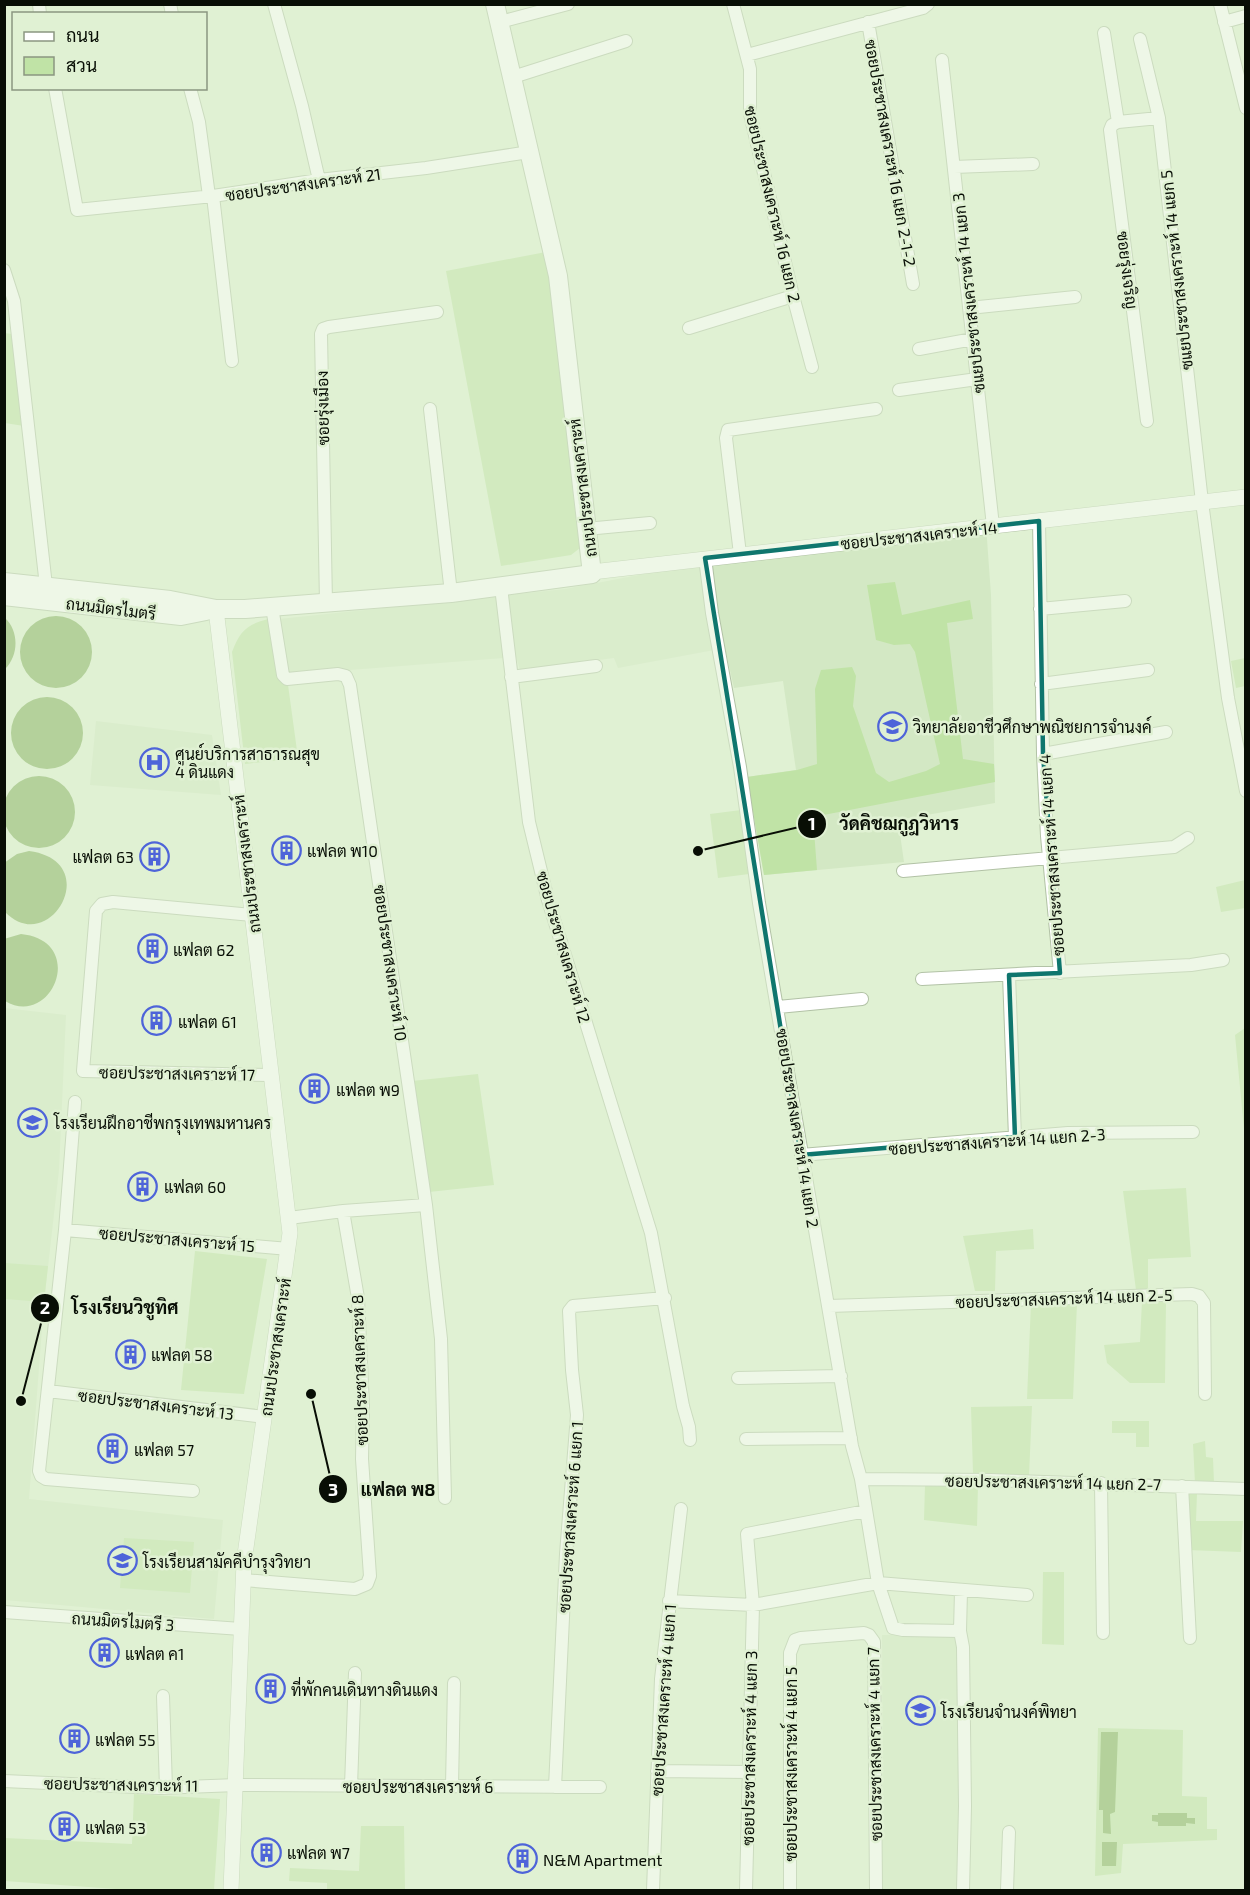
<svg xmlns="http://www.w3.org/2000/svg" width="1250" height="1895" viewBox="0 0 1250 1895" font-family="'Exo 2',Sarabun,sans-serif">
	<rect width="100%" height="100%" fill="#e0f1d3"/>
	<path fill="#d3e8c4" d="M986,525L991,595L995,803L898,820L904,862L764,875L747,777L796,770L783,681L734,688L725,648L618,668L614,658L520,670L516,657L286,675L279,619L565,589L713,561Z
		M96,721L212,735L221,795L90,785Z
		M4,1008L66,1015L59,1170L44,1302L29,1499L223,1520L214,1619L5,1600Z
		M882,1635H952L956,1642L960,1781L956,1890H883Z"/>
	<path fill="#c0e3a6" d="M546,252L580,548L571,555L501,566L446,271Z
		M4,333L12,334L24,426L5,423Z
		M895,582L902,615L970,600L973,619L947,623L963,759L994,764L995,782L813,817L817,870L764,875L747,777L797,770L817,764L815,689L821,670L852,667L856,676L853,706L876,773L889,782L926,771L940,764L915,652L910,644L894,645L876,640L867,585Z
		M268,619H279L298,758L245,764L232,652C240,631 246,625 268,619Z
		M1245,658V686L1236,688L1231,661Z
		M741,810L749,874L718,878L710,814Z
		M1245,880V908L1221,912L1216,887Z
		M1245,1028L1246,1129H1244L1235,1035Z
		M478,1074L494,1185L429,1192L412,1081Z
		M1186,1188L1191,1257L1148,1259V1291L1136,1290L1123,1191Z
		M1033,1229L1034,1249L996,1251L995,1291H975L963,1236Z
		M195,1251L267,1259L244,1394L181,1390Z
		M5,1263L48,1266L44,1302L5,1299Z
		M1142,1301H1166L1165,1383H1130L1107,1363L1104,1345L1140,1342Z
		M1031,1303H1077L1073,1399H1027Z
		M1032,1406L1029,1476L973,1473L971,1407Z
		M1112,1421H1149V1447H1136V1433H1112Z
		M1205,1441L1206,1457L1213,1458L1214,1483H1195L1193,1444Z
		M978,1484L977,1526L924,1520L925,1485Z
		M1186,1492L1197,1493L1196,1521H1243L1241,1552L1188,1550Z
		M124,1538L194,1542L190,1593L120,1588Z
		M1043,1572H1064V1645L1042,1644Z
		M1098,1728L1183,1730L1182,1796L1207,1797V1829H1217V1840L1123,1844L1121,1873L1095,1876Z
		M134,1794L220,1799L214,1890H130L5,1881V1838L132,1844Z
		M361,1826H404L405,1890H327V1883L289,1881L290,1868L359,1871Z"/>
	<path fill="#7eaa57" d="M20 652a36 36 0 1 1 72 0a36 36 0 1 1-72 0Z
		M5,618C19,631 19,655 5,669Z
		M11 733a36 36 0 1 1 72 0a36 36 0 1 1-72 0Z
		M3 812a36 36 0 1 1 72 0a36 36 0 1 1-72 0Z
		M29,851C105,861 50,958 5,912L4,863L17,854Z
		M21,934C88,941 52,1029 5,1001L4,939Z
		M1101,1732H1118L1115,1812L1110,1814L1111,1834L1103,1833V1810H1099Z
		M1158,1813H1187V1818H1195V1824L1186,1823V1826H1158V1822L1152,1821V1815H1158Z
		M1102,1842H1117L1116,1866H1102Z"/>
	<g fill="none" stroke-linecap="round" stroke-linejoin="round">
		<defs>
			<path id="minor" d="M39,4L40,14
				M170,4L172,14
				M274,4L302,106L319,180
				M733,4L750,69V114L793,296L812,367
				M1220,4L1246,108
				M500,22L568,4
				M868,22L913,284
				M1224,22L1246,16
				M1104,33L1118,122
				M1140,39L1159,118L1202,502L1228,698L1246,791
				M747,55L923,8L928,4
				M942,60L993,526
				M513,77L626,41
				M55,88L77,210L213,196L319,180L426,168L529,152
				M190,88L199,122L209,196
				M954,167L1033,164
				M213,196L232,361
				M4,270L14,301L46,586
				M969,308L1075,297
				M689,328L793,296
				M919,349L973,339
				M899,390L977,379
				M430,409L451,593
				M1147,421L1110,130L1112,125L1118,122L1159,118
				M1039,521L1043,754L1047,836L1060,973
				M586,529L650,523
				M740,554L726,438L728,430L876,409
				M705,558L712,613L740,767L759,903L852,1446L861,1479L878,1583L893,1628L903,1630L960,1631
				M501,587L529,822L548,900L651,1233L683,1406L689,1427L690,1440
				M326,603L321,334L323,329L329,327L437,312
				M272,607L283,675L287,679L338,674L346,676L350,685L426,1205L441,1339L445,1498
				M1040,609L1125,601
				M511,677L596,666
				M1041,684L1148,670
				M1043,754L1166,732
				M903,871L1174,847L1188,838
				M252,915L113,902L102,904L96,911L83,1071L271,1075
				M1009,975L1015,1137
				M922,979L1191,965L1223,960
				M778,1007L862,999
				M75,1102L65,1230L39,1471L41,1476L46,1479L193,1491
				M801,1155L1068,1133L1193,1132
				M289,1218L343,1211L426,1205
				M65,1230L289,1249
				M829,1306L1192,1294L1199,1296L1204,1303L1205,1394
				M738,1378L841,1376
				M48,1391L265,1417
				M746,1439L851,1438
				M861,1479L991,1480L1246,1489
				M1101,1483L1103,1633
				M1182,1486L1190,1638
				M243,1580L355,1589L367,1584L370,1576L362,1459L363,1406L358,1298L343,1211
				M961,1591L960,1631L963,1647L965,1806L963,1890
				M669,1601L753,1605L878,1583L1027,1595
				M4,1612L241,1629
				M163,1696L166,1788
				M657,1771L749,1772
				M4,1781L159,1788L237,1785L600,1787
				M351,1786L355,1673
				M452,1786L454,1683
				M555,1787L566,1554L577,1415L572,1370L569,1311L573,1306L665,1298
				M653,1890L661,1679L681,1509
				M746,1890L753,1605L747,1534L866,1511
				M790,1890V1653L795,1640L801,1638L864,1633L869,1635L874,1642L876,1890
				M1007,1890L1009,1832"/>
			<path id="tertiary" d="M592,572L1246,497
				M216,609L290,1233L244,1562L231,1890"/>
			<path id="secondary" d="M4,582L170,600L216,609H245L451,593L592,574L558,276L495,4
				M4,596L181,616L206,611"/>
		</defs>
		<use href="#minor" stroke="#b2c2a6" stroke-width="14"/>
		<use href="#tertiary" stroke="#b2c2a6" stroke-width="16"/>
		<use href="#secondary" stroke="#b2c2a6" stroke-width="20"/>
		<use href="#minor" stroke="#fff" stroke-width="12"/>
		<use href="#tertiary" stroke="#fff" stroke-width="15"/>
		<use href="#secondary" stroke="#fff" stroke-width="18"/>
	</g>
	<path d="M0 0H1250V1895H0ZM1039,521L1043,754L1060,973L1009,975L1015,1137L801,1155L705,558Z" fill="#e0f1d3" fill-opacity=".55" fill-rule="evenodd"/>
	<path fill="none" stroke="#0f766e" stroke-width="4.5" stroke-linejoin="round" d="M1039,521L1043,754L1060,973L1009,975L1015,1137L801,1155L705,558Z"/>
	<defs>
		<symbol id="university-ring" viewBox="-11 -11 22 22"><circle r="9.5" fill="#e0f1d3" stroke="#4e64d9" stroke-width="1.5"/><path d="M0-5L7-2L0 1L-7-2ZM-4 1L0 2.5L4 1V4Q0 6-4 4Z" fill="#4e64d9"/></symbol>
		<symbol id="hospital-ring" viewBox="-11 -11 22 22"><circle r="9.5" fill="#e0f1d3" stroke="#4e64d9" stroke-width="1.5"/><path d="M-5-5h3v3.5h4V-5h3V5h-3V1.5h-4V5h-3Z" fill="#4e64d9"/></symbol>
		<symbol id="building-ring" viewBox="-11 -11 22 22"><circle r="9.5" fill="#e0f1d3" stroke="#4e64d9" stroke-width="1.5"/><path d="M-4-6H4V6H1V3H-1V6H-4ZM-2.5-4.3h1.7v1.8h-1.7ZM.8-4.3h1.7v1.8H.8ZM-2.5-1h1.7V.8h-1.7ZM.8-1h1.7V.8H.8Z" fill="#4e64d9"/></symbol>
		<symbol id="school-ring" viewBox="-11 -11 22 22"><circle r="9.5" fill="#e0f1d3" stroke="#4e64d9" stroke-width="1.5"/><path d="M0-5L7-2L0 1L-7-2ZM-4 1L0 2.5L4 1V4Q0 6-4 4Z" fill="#4e64d9"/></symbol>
	</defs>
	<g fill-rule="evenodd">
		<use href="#university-ring" x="876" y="710" width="33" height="33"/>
		<use href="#hospital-ring" x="138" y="746" width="33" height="33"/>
		<use href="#building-ring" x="270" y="834" width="33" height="33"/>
		<use href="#building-ring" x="138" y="840" width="33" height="33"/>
		<use href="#building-ring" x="136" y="932" width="33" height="33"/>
		<use href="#building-ring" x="140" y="1004" width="33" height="33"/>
		<use href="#building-ring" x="298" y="1072" width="33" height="33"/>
		<use href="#school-ring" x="16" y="1106" width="33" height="33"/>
		<use href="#building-ring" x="126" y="1170" width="33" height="33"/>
		<use href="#building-ring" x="114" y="1338" width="33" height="33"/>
		<use href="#building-ring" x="96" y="1432" width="33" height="33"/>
		<use href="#school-ring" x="106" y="1544" width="33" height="33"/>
		<use href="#building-ring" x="88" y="1636" width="33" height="33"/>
		<use href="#building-ring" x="254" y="1672" width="33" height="33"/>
		<use href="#school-ring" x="904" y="1694" width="33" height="33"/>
		<use href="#building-ring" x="58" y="1722" width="33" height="33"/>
		<use href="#building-ring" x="48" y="1810" width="33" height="33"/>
		<use href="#building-ring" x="250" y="1836" width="33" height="33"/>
		<use href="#building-ring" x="506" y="1842" width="33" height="33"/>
	</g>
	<g text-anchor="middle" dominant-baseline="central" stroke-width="5" stroke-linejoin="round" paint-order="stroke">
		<g font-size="16" fill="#080e05" stroke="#e0f1d3">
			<text transform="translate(891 153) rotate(80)">ซอยประชาสงเคราะห์ 16 แยก 2-1-2</text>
			<text transform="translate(303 184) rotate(-8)">ซอยประชาสงเคราะห์ 21</text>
			<text transform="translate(773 204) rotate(77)">ซอยประชาสงเคราะห์ 16 แยก 2</text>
			<text transform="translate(1128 270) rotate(83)">ซอยรุ่งเจริญ</text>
			<text transform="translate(1176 270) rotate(-96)">ซแยประชาสงเคราะห์ 14 แยก 5</text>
			<text transform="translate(968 293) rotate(-96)">ซแยประชาสงเคราะห์ 14 แยก 3</text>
			<text transform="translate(322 408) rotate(-91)">ซอยรุ่งเมือง</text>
			<text transform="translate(582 488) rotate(-97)">ถนนประชาสงเคราะห์</text>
			<text transform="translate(919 535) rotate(-6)">ซอยประชาสงเคราะห์ 14</text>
			<text transform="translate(111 608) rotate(7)">ถนนมิตรไมตรี</text>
			<text transform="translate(1051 855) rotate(-94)">ซอยประชาสงเคราะห์ 14 แยก 4</text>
			<text transform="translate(246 864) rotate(-97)">ถนนประชาสงเคราะห์</text>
			<text transform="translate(564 947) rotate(74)">ซอยประชาสงเคราะห์ 12</text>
			<text transform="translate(391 963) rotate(82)">ซอยประชาสงเคราะห์ 10</text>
			<text transform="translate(177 1073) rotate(1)">ซอยประชาสงเคราะห์ 17</text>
			<text transform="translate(798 1128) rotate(81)">ซอยประชาสงเคราะห์ 14 แยก 2</text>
			<text transform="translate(997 1141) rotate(-4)">ซอยประชาสงเคราะห์ 14 แยก 2-3</text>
			<text transform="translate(177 1239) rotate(5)">ซอยประชาสงเคราะห์ 15</text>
			<text transform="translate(1064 1298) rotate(-2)">ซอยประชาสงเคราะห์ 14 แยก 2-5</text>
			<text transform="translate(275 1347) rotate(-82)">ถนนประชาสงเคราะห์</text>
			<text transform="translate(359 1370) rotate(-92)">ซอยประชาสงเคราะห์ 8</text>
			<text transform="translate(156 1404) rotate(7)">ซอยประชาสงเคราะห์ 13</text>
			<text transform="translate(1053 1482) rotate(1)">ซอยประชาสงเคราะห์ 14 แยก 2-7</text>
			<text transform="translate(570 1517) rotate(-86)">ซอยประชาสงเคราะห์ 6 แยก 1</text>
			<text transform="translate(123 1621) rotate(4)">ถนนมิตรไมตรี 3</text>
			<text transform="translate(663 1700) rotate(-86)">ซอยประชาสงเคราะห์ 4 แยก 1</text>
			<text transform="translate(874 1744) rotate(-91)">ซอยประชาสงเคราะห์ 4 แยก 7</text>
			<text transform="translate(749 1748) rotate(-89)">ซอยประชาสงเคราะห์ 4 แยก 3</text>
			<text transform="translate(790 1764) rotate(-90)">ซอยประชาสงเคราะห์ 4 แยก 5</text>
			<text transform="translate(121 1784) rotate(1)">ซอยประชาสงเคราะห์ 11</text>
			<text x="418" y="1786">ซอยประชาสงเคราะห์ 6</text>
		</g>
		<g font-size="16" fill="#080e05" stroke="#e0f1d3" text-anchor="start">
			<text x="913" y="726">วิทยาลัยอาชีวศึกษาพณิชยการจำนงค์</text>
			<text x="175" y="753">ศูนย์บริการสาธารณสุข<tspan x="175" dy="18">4 ดินแดง</tspan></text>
			<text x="307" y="850">แฟลต พ10</text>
			<text x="134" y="856" text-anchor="end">แฟลต 63</text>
			<text x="173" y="949">แฟลต 62</text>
			<text x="178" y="1021">แฟลต 61</text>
			<text x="336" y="1089">แฟลต พ9</text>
			<text x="54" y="1122">โรงเรียนฝึกอาชีพกรุงเทพมหานคร</text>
			<text x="164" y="1186">แฟลต 60</text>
			<text x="151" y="1354">แฟลต 58</text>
			<text x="134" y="1449">แฟลต 57</text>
			<text x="143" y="1561">โรงเรียนสามัคคีบํารุงวิทยา</text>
			<text x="125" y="1653">แฟลต ค1</text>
			<text x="291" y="1689">ที่พักคนเดินทางดินแดง</text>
			<text x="941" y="1711">โรงเรียนจำนงค์พิทยา</text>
			<text x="95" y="1739">แฟลต 55</text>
			<text x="85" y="1827">แฟลต 53</text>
			<text x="287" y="1852">แฟลต พ7</text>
			<text x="543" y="1859">N&amp;M Apartment</text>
		</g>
	</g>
	<path fill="none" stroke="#080e05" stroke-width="2" d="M698 851L812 824M21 1401L45 1308M311 1394L333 1489"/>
	<g fill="#080e05" stroke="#e0f1d3" stroke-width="2">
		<circle cx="698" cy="851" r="6"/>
		<circle cx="21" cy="1401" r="6"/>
		<circle cx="311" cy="1394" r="6"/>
		<circle cx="812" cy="824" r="15"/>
		<circle cx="45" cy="1308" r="15"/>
		<circle cx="333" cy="1489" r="15"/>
	</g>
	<g font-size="18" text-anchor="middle" font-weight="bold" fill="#fff">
		<text x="812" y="830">1</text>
		<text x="45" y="1314">2</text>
		<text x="333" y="1496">3</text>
	</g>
	<g font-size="18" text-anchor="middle" font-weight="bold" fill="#080e05" stroke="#e0f1d3" stroke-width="5" stroke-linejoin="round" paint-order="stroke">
		<text x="899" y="830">วัดคิชฌกูฎวิหาร</text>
		<text x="125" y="1314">โรงเรียนวิชูทิศ</text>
		<text x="398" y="1496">แฟลต พ8</text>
	</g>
	<rect width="1250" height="1895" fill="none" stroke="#080e05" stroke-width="12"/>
	<rect x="12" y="12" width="195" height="78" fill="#e0f1d3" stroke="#8a9681" stroke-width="1.5"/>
	<rect x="24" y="32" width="30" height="9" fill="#ffffff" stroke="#8a9681" stroke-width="1.5"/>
	<text x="66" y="42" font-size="18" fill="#080e05">ถนน</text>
	<rect x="24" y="57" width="30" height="18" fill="#c0e3a6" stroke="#8a9681" stroke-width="1.5"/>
	<text x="66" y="72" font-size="18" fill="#080e05">สวน</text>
</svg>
